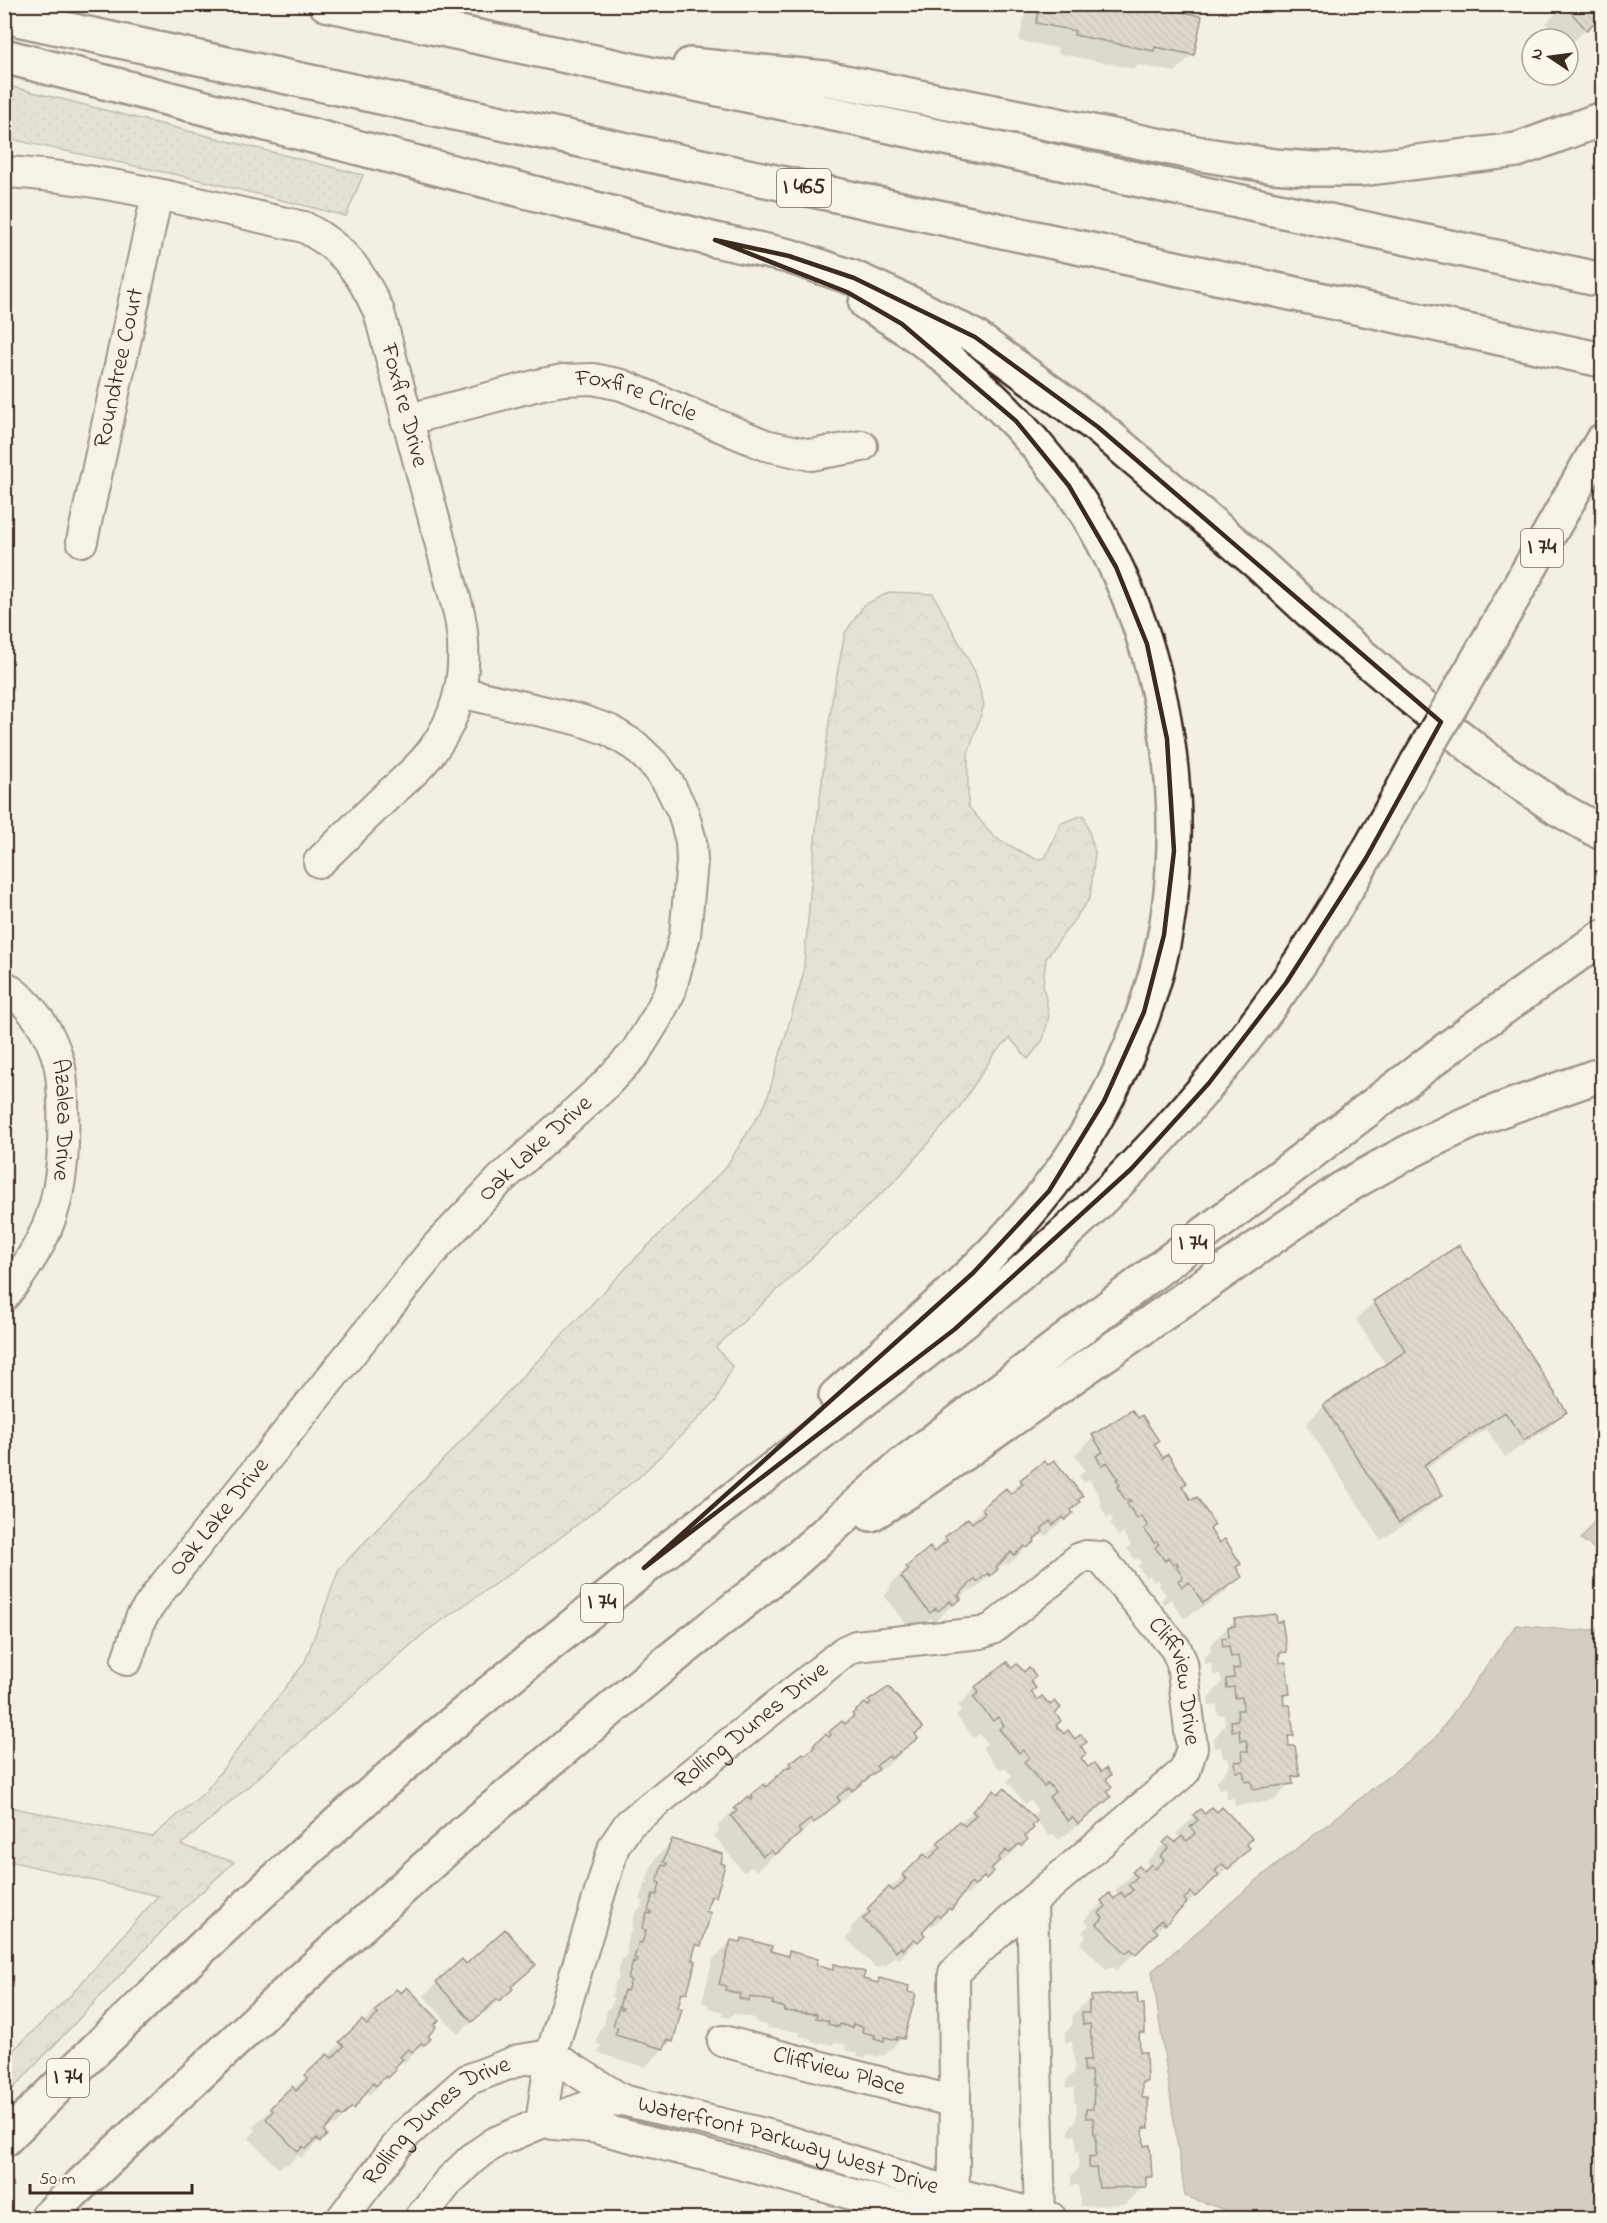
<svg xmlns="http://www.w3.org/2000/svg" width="1607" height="2223" viewBox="0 0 1607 2223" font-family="'Indie Flower',sans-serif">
	<defs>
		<pattern id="grass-dots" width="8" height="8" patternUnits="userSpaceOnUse" patternTransform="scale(1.5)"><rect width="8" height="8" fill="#d8d1c6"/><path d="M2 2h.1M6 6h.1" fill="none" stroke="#bab4aa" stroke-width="1.8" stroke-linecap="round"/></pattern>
		<pattern id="forest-crowns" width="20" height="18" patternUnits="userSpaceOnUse" patternTransform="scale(1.5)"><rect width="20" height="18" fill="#d8d1c6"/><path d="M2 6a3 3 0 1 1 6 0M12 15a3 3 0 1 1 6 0" fill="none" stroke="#bab4aa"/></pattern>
		<pattern id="building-back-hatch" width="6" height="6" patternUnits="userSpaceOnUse" patternTransform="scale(1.5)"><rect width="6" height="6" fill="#c3bbb0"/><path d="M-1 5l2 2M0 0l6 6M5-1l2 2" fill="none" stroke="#a0988f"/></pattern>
	</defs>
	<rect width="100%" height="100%" fill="#f3efe4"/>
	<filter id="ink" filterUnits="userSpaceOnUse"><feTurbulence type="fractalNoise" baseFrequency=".0167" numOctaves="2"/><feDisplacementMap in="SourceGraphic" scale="12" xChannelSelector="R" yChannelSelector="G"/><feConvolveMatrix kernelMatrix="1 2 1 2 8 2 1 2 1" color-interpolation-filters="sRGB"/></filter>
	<g filter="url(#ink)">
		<path fill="url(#grass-dots)" stroke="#8a7e72" stroke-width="1.5" d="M5,85L363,175L346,216L196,179L5,138Z"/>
		<path fill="url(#forest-crowns)" stroke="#8a7e72" stroke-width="1.5" d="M890,592L933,594L975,672L984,705L968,754V806L994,837L1035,859L1045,858L1061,823L1084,815L1095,852L1090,898L1046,958L1043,985L1049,1016L1043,1040L1028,1059L1010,1038L994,1054L959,1108L897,1179L716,1347L732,1366L716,1401L639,1477L544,1550L428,1630L181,1845L234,1862L179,1913L5,2097V2058L70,1996L158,1896L5,1860V1806L152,1837L205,1792L305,1662L339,1569L628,1266L726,1167L766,1103L803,975L816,829L832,700L845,633L864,605Z"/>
		<path fill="#afa69a" stroke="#817468" stroke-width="1.5" d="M1602,1511V1554L1581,1539Z
			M1516,1625L1575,1631L1602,1629V2218H1248L1185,2196L1152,1971L1256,1881L1434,1740Z"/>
		<path fill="#0003" d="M1027,4H1162L1161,9L1193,54L1175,72L1138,65L1134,69L1057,53L1058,48L1019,41Z
			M1565,4H1602V14L1568,46V39H1561L1546,23Z
			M1374,1302L1565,1411L1547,1429L1505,1457L1487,1429L1425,1469L1441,1494L1423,1512L1381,1540L1306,1424L1324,1406L1386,1365L1356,1320Z
			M1093,1437L1157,1441L1153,1445L1163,1460L1185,1483L1181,1487L1241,1577L1223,1594L1184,1619L1171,1599L1164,1604L1161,1600L1166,1595L1159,1586L1161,1584L1158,1579L1154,1582L1150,1575L1146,1578L1138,1566L1141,1563L1138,1558L1135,1560L1127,1548L1131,1545L1123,1533L1118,1536L1110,1523L1113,1520L1111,1516L1107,1518L1100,1506L1102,1504L1099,1498L1100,1497L1089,1479L1084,1483L1079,1476L1085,1470L1075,1455Z
			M1021,1481L1071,1513L1046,1536L1044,1534L1033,1541L1008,1565L1006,1563L994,1570L978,1587L971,1592L969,1590L959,1599L934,1622L931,1618L920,1628L911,1630L884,1596L891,1588L889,1586L907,1568L932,1552L946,1538L969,1522L983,1509L1009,1493Z
			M1234,1621L1285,1651L1278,1658L1288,1694L1282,1700L1292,1735L1287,1740L1298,1775L1274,1801L1235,1806L1234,1798L1227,1799L1226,1788L1218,1789L1217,1781L1230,1766L1228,1758H1223L1221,1747L1214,1748L1213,1740L1225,1724L1224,1715H1218L1217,1705L1209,1706L1208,1699L1222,1682L1220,1674L1213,1675L1212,1664H1205L1204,1658L1211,1651L1210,1647L1216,1639Z
			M1007,1664L1029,1681V1692L1037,1702L1053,1714L1054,1725L1063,1736L1079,1747V1759L1088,1769L1104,1780L1105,1792L1109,1797L1091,1815L1059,1840L1054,1834L1050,1837L1036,1820L1023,1836L1026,1839L1002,1863L1000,1861L967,1896L965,1893L932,1927L930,1924L921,1934L923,1935L899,1959L895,1956L884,1967L882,1964L877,1969L846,1938L853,1931L850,1928L889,1889L994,1792L1031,1817L1038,1810L1030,1800L1025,1804L1007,1781L1012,1776L1004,1767L1000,1770L982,1748L987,1743L979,1734L974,1738L956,1716L961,1711L958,1706L976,1688Z
			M869,1702L916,1738L898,1756L873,1776L872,1775L834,1808L832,1807L795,1839L794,1838L756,1871L752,1866L744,1873L714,1835L720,1830L717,1827L735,1809L764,1787L766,1789L791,1765Z
			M1200,1811L1248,1848L1209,1886L1207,1884L1177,1914L1175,1913L1117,1970L1112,1966L1107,1970L1080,1943L1086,1937L1082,1932L1089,1925L1084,1920L1109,1896L1114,1901L1119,1896L1115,1891L1139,1868L1144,1873L1151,1867L1146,1862L1169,1839L1175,1844L1181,1838L1176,1834Z
			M673,1840L714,1896L707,1904L700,1945L692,1953L686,1992L678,2000L676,2008L672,2041L645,2067L598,2053L601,2045L596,2044L600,2029L604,2025L607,2010L612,2005L614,1997H611L616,1981L620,1977L617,1976L621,1961L626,1956L628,1948L625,1947L630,1933L634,1929L631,1928L635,1913L641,1908L643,1901L640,1900L644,1885L649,1881L646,1880L655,1859Z
			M743,1939L769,1952L785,1957L789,1953L814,1966L830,1971L835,1966L861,1980L875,1984L880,1980L902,2038L884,2056L880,2055L877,2057L868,2055L865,2058L857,2056L858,2053L845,2050L846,2045L835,2042L832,2045L822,2042L819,2044L811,2042L812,2039L799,2036L800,2032L767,2028L768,2026L755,2022V2018L733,2014L729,2018L722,2016L723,2012L708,2008L709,2004L702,2002L713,1959L731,1941L739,1943Z
			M437,1983L510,1988L511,1989L485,2013L483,2012L458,2034L424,1996Z
			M396,1991L429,2039L405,2062L402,2060L369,2095L367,2092L335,2126L333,2124L324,2133L325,2135L301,2158L298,2155L287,2166L285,2163L279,2169L249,2138L256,2130L253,2127Z
			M1091,1997L1144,2032L1138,2038L1139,2053L1146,2081L1140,2087L1147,2127L1142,2133L1143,2147L1150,2176L1144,2182V2186L1126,2204L1081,2206L1078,2185H1071V2176L1078,2170L1079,2151L1076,2152V2135L1069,2136V2128L1076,2121L1077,2104H1075L1074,2088H1067L1066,2080L1074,2073L1075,2066L1072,2042H1065V2033L1072,2025L1073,2015Z"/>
		<path fill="url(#building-back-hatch)" stroke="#3b2a1e" stroke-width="1.5" d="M1040,4H1164L1163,8L1202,16L1194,55L1155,47L1154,51L1074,35L1075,31L1036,23Z
			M1563,4H1602V15L1587,30Z
			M1459,1245L1567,1412L1524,1440L1505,1412L1424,1465L1443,1495L1399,1523L1323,1405L1406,1351L1373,1301Z
			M1132,1410L1138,1418L1142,1415L1159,1441L1154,1444L1163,1458L1168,1454L1187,1483L1182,1486L1191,1500L1197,1497L1215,1525L1210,1529L1219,1543L1225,1539L1241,1564L1236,1567L1242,1577L1203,1603L1189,1582L1182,1587L1178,1581L1183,1577L1176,1567L1178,1565L1177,1562L1173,1565L1168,1558L1165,1561L1155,1547L1159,1544L1157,1542L1154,1543L1144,1529L1148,1526L1141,1516L1137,1519L1127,1504L1131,1501L1129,1499L1126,1501L1117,1487L1120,1485L1116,1479L1118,1478L1107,1462L1102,1466L1096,1456L1103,1452L1092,1435Z
			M1054,1460L1083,1496L1078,1500L1080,1502L1071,1510L1073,1513L1065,1520L1063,1517L1053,1525L1050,1521L1041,1529L1043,1531L1034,1539L1035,1541L1027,1548L1025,1546L1014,1555L1011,1552L996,1567L998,1569L990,1576L988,1573L977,1582L975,1579L958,1595L961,1599L953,1605L950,1601L938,1611L936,1608L930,1613L901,1577L909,1570L906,1567L930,1547L934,1552L947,1541L945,1537L968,1518L972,1523L985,1513L982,1508L1006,1488L1011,1494L1023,1484L1020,1480L1044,1461L1048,1465Z
			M1276,1614L1277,1622L1282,1621L1287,1652L1279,1653L1280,1663L1286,1662L1290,1694L1283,1695L1284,1705H1290L1294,1736H1288L1289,1746H1295L1300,1776L1292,1777L1293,1784L1253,1789L1251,1781L1245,1782L1243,1771L1236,1772L1235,1762L1243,1761L1242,1751H1248L1246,1740L1240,1741L1239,1730L1232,1731L1231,1721L1238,1720L1237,1710H1243L1242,1697L1235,1698L1234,1687L1227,1688L1226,1679L1234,1678L1233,1669L1240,1668L1238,1656L1231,1657L1229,1646L1223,1647L1222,1638L1229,1637L1228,1627L1235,1626L1234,1619Z
			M1007,1662L1012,1668L1017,1664L1024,1672L1029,1667L1036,1676L1030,1681L1036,1688L1031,1692L1037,1700L1042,1696L1050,1705L1055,1701L1061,1708L1055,1713L1061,1721L1056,1725L1064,1734L1068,1730L1075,1739L1081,1734L1087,1742L1081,1746L1086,1754L1081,1758L1088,1767L1094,1763L1101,1772L1106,1768L1111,1775L1106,1779L1112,1787L1107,1791L1111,1797L1078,1824L1072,1817L1068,1821L1049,1797L1055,1792L1048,1783L1044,1787L1024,1762L1029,1757L1023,1750L1019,1753L999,1729L1004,1725L998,1717L993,1721L973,1697L979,1693L975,1687Z
			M889,1687L923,1728L915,1734L918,1738L891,1759L889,1756L876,1766L879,1769L852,1791L849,1787L837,1797L840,1801L814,1823L811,1819L798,1829L801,1833L775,1855L771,1850L763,1856L731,1816L737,1811L734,1808L748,1796L751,1800L753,1798L751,1795L764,1784L766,1787L788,1766L789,1768L792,1766L790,1763L803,1753L805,1755L815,1747L813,1745L826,1734L829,1737L831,1735L829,1732L842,1721L845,1724L854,1716L852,1714L865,1703L868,1706L871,1703L868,1701Z
			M1004,1788L1037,1821L1032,1826L1034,1828L1025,1836L1028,1839L1021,1846L1019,1844L1009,1853L1006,1850L998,1858L1000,1860L991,1869L994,1871L986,1879L984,1877L974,1886L971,1883L951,1910L949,1908L940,1917L937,1915L922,1932L925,1935L918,1942L914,1939L903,1950L901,1947L896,1952L863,1919L870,1912L867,1909L889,1887L894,1891L906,1879L903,1875L924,1854L929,1859L941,1847L937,1843L959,1821L965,1826L976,1815L972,1811L994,1790L998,1794Z
			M1212,1807L1217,1812L1222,1807L1252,1838L1246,1844L1250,1848L1228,1869L1222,1864L1215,1871L1219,1875L1195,1897L1191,1892L1184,1899L1187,1903L1165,1925L1161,1920L1153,1928L1158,1932L1136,1954L1131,1949L1126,1953L1097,1924L1103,1918L1099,1913L1106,1906L1101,1901L1109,1893L1114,1899L1121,1892L1125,1897L1133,1890L1128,1885L1137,1877L1132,1872L1139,1866L1144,1871L1151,1864L1155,1869L1164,1860L1160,1856L1168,1848L1163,1843L1169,1837L1175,1842L1182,1836L1187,1841L1195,1833L1190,1827L1198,1820L1193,1815L1200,1809L1205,1814Z
			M672,1839L723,1854L721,1863L725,1865L716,1897L711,1896L706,1911L711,1913L701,1946L696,1944L692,1959L696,1961L687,1993L682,1992L678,2007L682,2009L673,2042L667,2040L664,2049L615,2035L618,2027L613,2026L618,2009L622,2010L623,2008L619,2007L624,1990L627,1991L631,1980L628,1979L633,1961L636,1962L637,1959L634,1958L639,1942L642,1943L646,1930L642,1929L647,1913L651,1914V1911L648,1910L653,1894L657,1895L660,1883L657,1882L662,1865L666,1866L667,1863L663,1862Z
			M505,1929L536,1965L511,1987L513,1989L499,2001L497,1999L472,2022L436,1982L462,1959L466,1964Z
			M742,1938L772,1946L771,1951L788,1956L789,1951L818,1959L816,1965L833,1970L834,1964L865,1972L863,1979L878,1983L879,1978L909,1986L908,1992L916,1994L904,2039L897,2037V2040L885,2037L884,2041L874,2038L875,2035L862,2032L863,2027L853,2024L852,2028L840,2024L839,2027L828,2024L829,2021L816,2018L817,2014L784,2011L785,2008L772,2004L773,2001L750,1997L749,2001L739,1998L740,1994L725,1990L726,1986L719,1984L731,1940L741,1942Z
			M407,1987L439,2020L434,2025L436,2027L428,2036L431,2039L424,2045L421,2043L412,2052L408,2049L400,2057L403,2059L394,2068L396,2070L388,2078L386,2076L376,2086L373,2083L354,2109L352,2107L342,2117L339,2114L324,2131L327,2135L320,2142L317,2138L306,2149L303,2146L298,2152L266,2119L273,2111L270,2108L292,2086L296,2091L308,2078L305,2075L327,2054L332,2058L344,2046L339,2042L362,2020L367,2025L378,2014L375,2011L396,1989L401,1993Z
			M1137,1993L1138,2004H1144L1145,2033H1139L1140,2052H1146L1147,2082H1142V2098H1148L1149,2128H1143L1144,2146L1150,2145L1152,2177H1146V2187L1099,2188L1096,2168H1089V2157L1096,2156V2134H1094L1093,2118H1086V2109H1093L1094,2086H1092L1091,2071H1084V2060H1091L1092,2039H1091L1090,2024L1083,2025L1082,2013H1089V2001H1091V1996Z"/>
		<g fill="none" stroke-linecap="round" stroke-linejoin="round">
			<defs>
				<g id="minor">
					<path id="s1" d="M4,172C106,177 206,206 304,227C344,248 361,272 379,312L459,613C470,668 461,720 422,763C411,775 398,786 385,798C363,819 341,841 319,862"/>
					<path id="s2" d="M406,420L542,384L563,380L593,379L622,385L765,445L811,455L862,446"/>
					<path id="s3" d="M82,541L157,195"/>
					<path id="s4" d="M4,986C31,1003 51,1032 59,1063C62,1074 62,1088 63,1099C64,1139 64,1179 51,1217C41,1246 23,1273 4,1296"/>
					<path id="s5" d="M127,1660L141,1618L159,1592L437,1246L500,1180L601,1089L635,1053L656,1019L670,992L685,935L692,862L691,841L683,812L669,784L657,767L635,746L609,730L580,720L460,692"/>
					<path d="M1032,1901L1040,2218"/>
					<path id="s6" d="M723,2041L955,2102"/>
					<path id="s7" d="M541,2123L551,2055L614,1846L629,1824L845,1651L856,1646L981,1633L992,1629L1080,1558L1086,1556L1100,1557L1176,1649L1182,1663L1192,1748L1185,1771L1032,1901L954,1973L955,2102L953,2218"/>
					<path d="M553,2124L592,2127L760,2169L939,2218"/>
					<path id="s8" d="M342,2218L406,2134L467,2080L519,2060L551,2055L622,2100"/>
					<path id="s9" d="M420,2218L448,2182L474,2157L496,2142L541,2123L592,2105L622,2100L769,2135L954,2193L1051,2218"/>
				</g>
				<path id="highway" d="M326,4L1602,280
					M4,16L1602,360
					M4,56L715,240L789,256L854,278L916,306L975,337L1098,427L1259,564L1316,617L1408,695L1493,764L1557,808L1602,833
					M690,65L825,78L1201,154L1274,166L1313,169H1360L1517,150L1602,119
					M1481,654L1602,441
					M836,1396C927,1314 1018,1243 1084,1138C1115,1088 1140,1030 1156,974C1199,815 1164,617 1067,484C1013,410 945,349 866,303
					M871,1514L918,1485L1340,1190C1386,1163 1431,1139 1480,1118C1520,1102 1562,1089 1602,1074
					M4,2140C143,2001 286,1866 435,1738C496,1686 559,1637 621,1587C776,1461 943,1350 1088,1212C1160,1143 1227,1067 1284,986C1334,915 1376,839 1417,763
					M47,2218L73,2192L283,1996L467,1830L666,1663L792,1563L903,1464L1468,1033L1602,937"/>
			</defs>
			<use href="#minor" stroke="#3b2a1e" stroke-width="34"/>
			<use href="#highway" stroke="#3b2a1e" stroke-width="38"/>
			<use href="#minor" stroke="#fbf7ec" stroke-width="30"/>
			<use href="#highway" stroke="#fbf7ec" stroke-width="33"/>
			<defs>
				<path id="highway-bridge" d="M1417,763L1481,654"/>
			</defs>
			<use href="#highway-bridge" stroke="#3b2a1e" stroke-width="38" stroke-linecap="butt"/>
			<use href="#highway-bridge" stroke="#fbf7ec" stroke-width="33"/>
		</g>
	</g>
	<path d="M0 0H1607V2223H0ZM715,240L789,256L854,278L975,337L1098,427L1441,722L1366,858L1286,983L1209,1083L1131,1169L955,1329L644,1568L973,1273L1049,1191L1104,1101L1144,1012L1164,935L1174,851L1167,739L1147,644L1116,567L1069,486L1016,421L902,324L847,292Z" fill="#f3efe4" fill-opacity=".55" fill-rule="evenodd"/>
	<path fill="none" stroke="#3b2a1e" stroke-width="4.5" stroke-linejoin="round" d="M715,240L789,256L854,278L975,337L1098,427L1441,722L1366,858L1286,983L1209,1083L1131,1169L955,1329L644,1568L973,1273L1049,1191L1104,1101L1144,1012L1164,935L1174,851L1167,739L1147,644L1116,567L1069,486L1016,421L902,324L847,292Z"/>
	<g text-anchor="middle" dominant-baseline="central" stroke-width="4.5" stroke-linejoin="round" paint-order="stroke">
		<g fill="#fbf7ec" stroke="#75685c" stroke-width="1.5">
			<rect x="777" y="169" width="54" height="38" rx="4.5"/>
			<rect x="1521" y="529" width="42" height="38" rx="4.5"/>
			<rect x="1172" y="1225" width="42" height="38" rx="4.5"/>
			<rect x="581" y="1584" width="42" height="38" rx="4.5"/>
			<rect x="47" y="2059" width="42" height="38" rx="4.5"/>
		</g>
		<g font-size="22" font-weight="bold" fill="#3b2a1e">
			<text x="804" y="188">I 465</text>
			<text x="1542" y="548">I 74</text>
			<text x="1193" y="1244">I 74</text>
			<text x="602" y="1603">I 74</text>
			<text x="68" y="2078">I 74</text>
		</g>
		<g font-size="24" fill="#3b2a1e" stroke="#fbf7ec">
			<text stroke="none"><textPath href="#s3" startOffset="177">Roundtree Court</textPath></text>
			<text stroke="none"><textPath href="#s2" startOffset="238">Foxfire Circle</textPath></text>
			<text stroke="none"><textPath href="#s1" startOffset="518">Foxfire Drive</textPath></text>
			<text stroke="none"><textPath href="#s4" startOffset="154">Azalea Drive</textPath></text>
			<text stroke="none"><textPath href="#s5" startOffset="658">Oak Lake Drive</textPath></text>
			<text stroke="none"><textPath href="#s5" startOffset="172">Oak Lake Drive</textPath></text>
			<text stroke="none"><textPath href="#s7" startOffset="1023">Cliffview Drive</textPath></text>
			<text stroke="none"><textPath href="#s7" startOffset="471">Rolling Dunes Drive</textPath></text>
			<text stroke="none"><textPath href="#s6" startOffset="120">Cliffview Place</textPath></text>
			<text stroke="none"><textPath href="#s8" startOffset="138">Rolling Dunes Drive</textPath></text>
			<text stroke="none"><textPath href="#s9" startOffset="414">Waterfront Parkway West Drive</textPath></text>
		</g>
	</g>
	<rect width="1607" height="2223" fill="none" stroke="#fbf7ec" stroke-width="24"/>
	<rect x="12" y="12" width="1583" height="2199" fill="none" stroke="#3b2a1e" stroke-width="2" filter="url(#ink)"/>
	<g transform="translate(1550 57) rotate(283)"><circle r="28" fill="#fbf7ec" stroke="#aea59a" stroke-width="1.5"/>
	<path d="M0-4.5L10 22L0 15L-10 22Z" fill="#3b2a1e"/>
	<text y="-9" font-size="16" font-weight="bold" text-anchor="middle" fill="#3b2a1e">N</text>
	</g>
	<path d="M30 2184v9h162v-9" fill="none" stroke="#3b2a1e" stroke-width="3"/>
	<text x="39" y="2184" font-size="18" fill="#3b2a1e" stroke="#fbf7ec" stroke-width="4.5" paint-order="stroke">50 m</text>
</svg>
